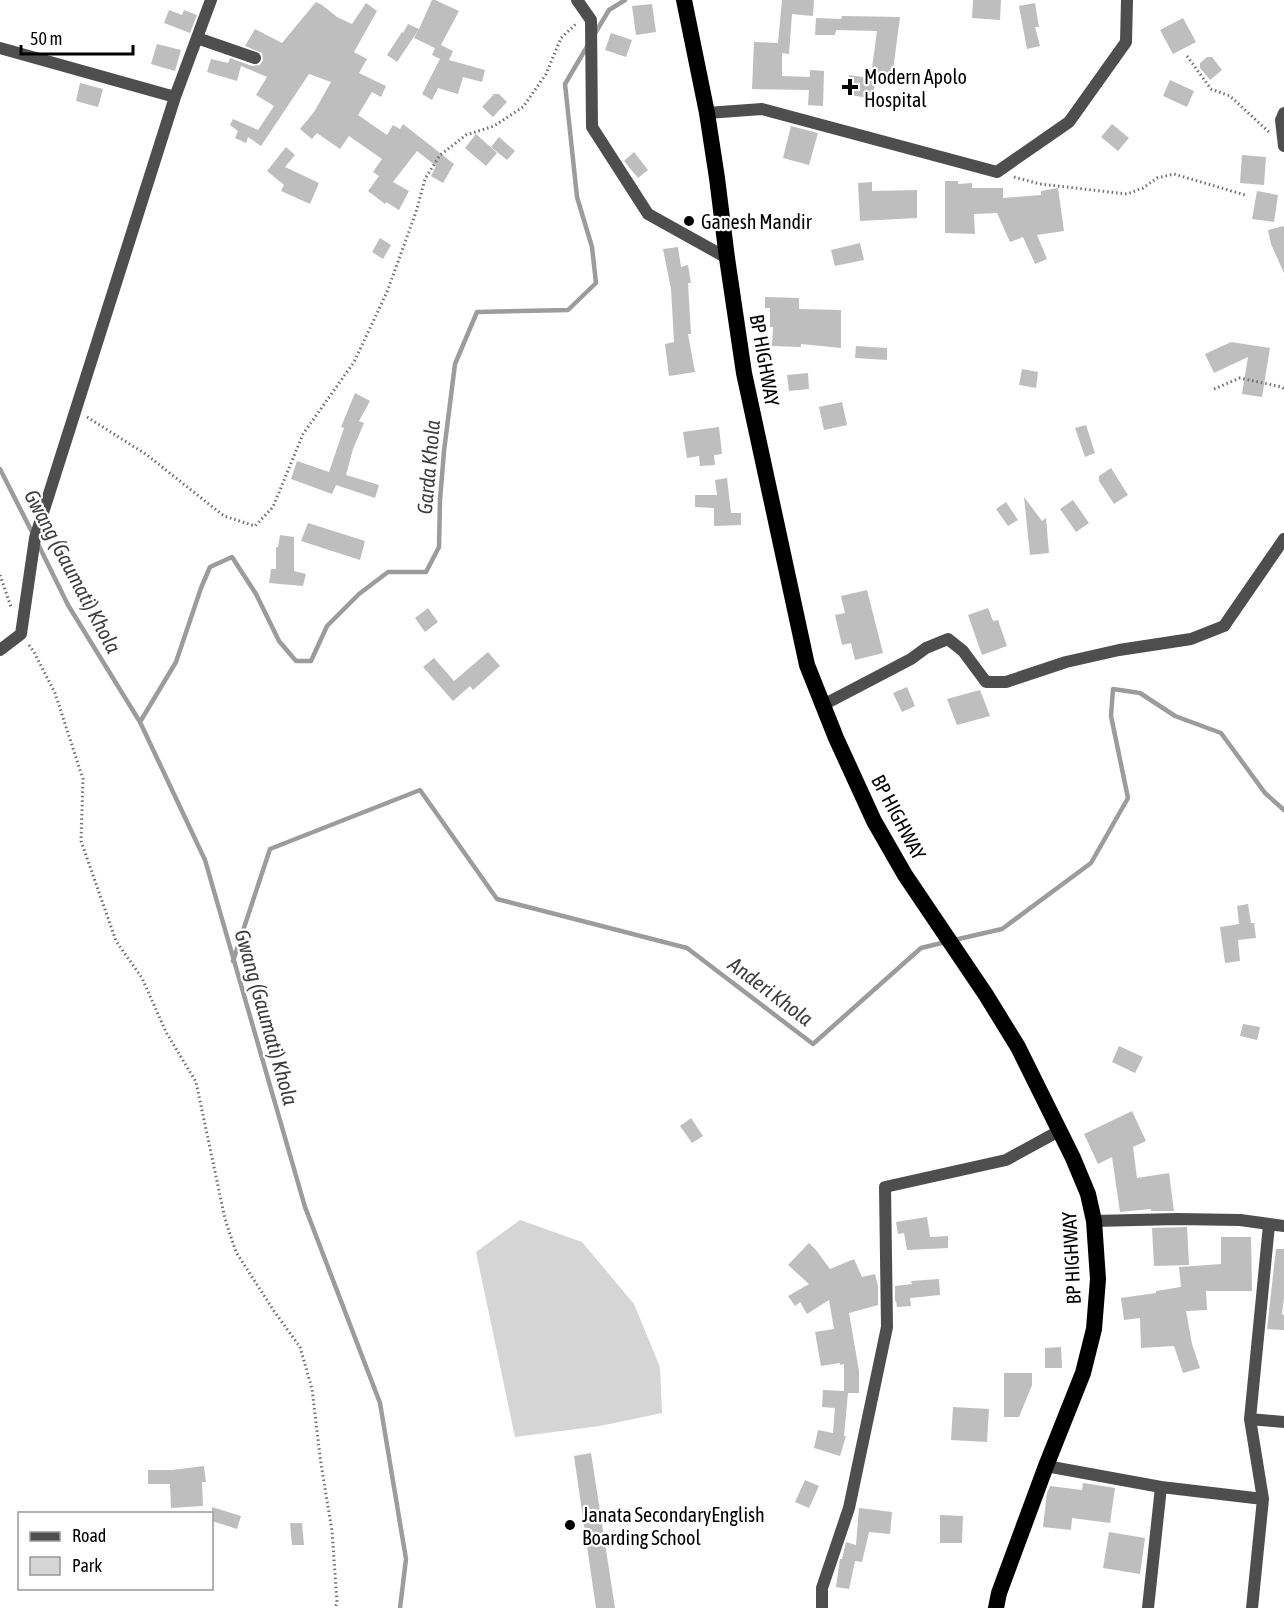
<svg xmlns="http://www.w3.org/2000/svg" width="1284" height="1608" viewBox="0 0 1284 1608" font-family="'Asap Condensed',sans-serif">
	<rect width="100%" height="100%" fill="#fff"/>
	<path fill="#d5d5d5" d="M520,1220L582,1242L634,1304L660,1367L662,1413L600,1426L515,1437L476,1252Z"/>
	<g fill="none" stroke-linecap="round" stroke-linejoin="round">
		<path stroke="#9c9c9c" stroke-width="4.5" d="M594,35L609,10L625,0
			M0,469L34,536
			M38,544L68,605L140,722L205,860L305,1207L380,1403L406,1559L400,1608
			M140,722L176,662L201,588L210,567L232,557L256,594L279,641L296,661H311L327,626L359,594L388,572H426L439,547L440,500L444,451L455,364L477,312L568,310L596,283L592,247L577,197L565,84L588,45
			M954,940L1002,929L1091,863L1128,798L1111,716L1113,689L1140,693L1175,716L1221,733L1265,793L1284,810
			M233,961L270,849L420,790L497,899L687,948L813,1044L921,948L946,942"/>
	</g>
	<path fill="#bebebe" d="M432,0H435L459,11L441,45L453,51L449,60L485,70L482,82L463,77L458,94L438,88L432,100L422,94L440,59L432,55L435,48L414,38L419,29L397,62L387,55L402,32L403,33L408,24L419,29Z
		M782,0H814L813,16L792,14L789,54L782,53V76L810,77V70L824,71L823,106L808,105L809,90L752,89L754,42L778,43Z
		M973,0H1001L1000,20L972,18Z
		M316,2L322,5L337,17L352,24L366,3L377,11L354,52L367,59L359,73L386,86L381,97L372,92L358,115L387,135L393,125L400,129L403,124L454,164L443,183L431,176L436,166L417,151L393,182L409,191L399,210L386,202L385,204L368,191L379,176L373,172L382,159L349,136L340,149L317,133L312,139L300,129L314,112L331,82L309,74L261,146L248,137L246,143L235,138L238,131L230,125L233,119L258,130L274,106L256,95L267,77L241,66L237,81L207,72L211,59L228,63L230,58L252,66L260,65L263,60L262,53L245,46L255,29L282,43Z
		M1035,3L1039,27H1035L1040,46L1027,49L1019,6Z
		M652,4L656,32L636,35L632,6Z
		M169,10L182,15L184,10L197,15L190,33L164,23Z
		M842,16L900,17L892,78L871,75L877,31L836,30L835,35H815L816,18L841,19Z
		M1183,18L1196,42L1173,54L1160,30Z
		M611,33L632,40L626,57L605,50Z
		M157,44L181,50L175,71L151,64Z
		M1207,57H1212L1222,70L1210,80L1200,68V63Z
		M849,75L876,79L872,99L846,94Z
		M1170,80L1194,91L1187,107L1163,96Z
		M80,83L103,89L98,107L76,101Z
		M494,94H499L507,102L493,117L482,107Z
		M1112,124L1129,138L1118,151L1101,137Z
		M791,126L818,133L809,165L783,158Z
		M476,134L497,153L486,166L465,148Z
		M499,137L515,151L507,160L491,147Z
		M286,147L295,155L285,167L319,183L310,204L281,191L284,185L267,171Z
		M634,152L648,170L638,178L624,161Z
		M1242,155L1266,157L1264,185L1240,183Z
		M945,181H958V184L972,183V188H1003V198L1041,195V191L1058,188L1064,231L1037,235L1047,259L1035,264L1023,237L1010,242L997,213L974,214L975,234L945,233Z
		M872,182V191L917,190V218L860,221L858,183Z
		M1257,191L1278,195L1274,222L1252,219Z
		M1284,226V273L1271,244L1268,230Z
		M380,238L391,245L383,259L372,252Z
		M860,243L864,260L835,266L831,250Z
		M678,247L681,267L688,265L691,283H688L691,334H688L695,372L669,376L665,344L674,342L671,289L663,249Z
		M765,297L799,298V309L841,310V348L801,344V347L772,346L773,327H770V308H765Z
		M1231,342L1270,348L1262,397L1242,394L1248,357L1214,373L1205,354Z
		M856,346L887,348V360L855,358Z
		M1022,369L1038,372L1036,388L1019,385Z
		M808,373L809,389L789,391L787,375Z
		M355,393L370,401L359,421L364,423L353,449L346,475L379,485L375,498L336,485L332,494L291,479L297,461L329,472L344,428L341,427Z
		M842,402L847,425L824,430L819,407Z
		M1086,425L1095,453L1085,457L1075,428Z
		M719,427L722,454L714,455L715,465L700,466L699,456L687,458L683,432Z
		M1111,468L1128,495L1114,504L1099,481V476Z
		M727,478L731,513H741V525L714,526V508L695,507V495H717L715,480Z
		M1024,497L1042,521L1046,518L1049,553L1030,555Z
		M1073,500L1089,523L1076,532L1060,509Z
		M1006,502L1018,520L1008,526L996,509Z
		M308,523L365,541L360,560L301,541Z
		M280,535L294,537V571L306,574L303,586L269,583L271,569H276V547H278Z
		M867,590L883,653L855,660L851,643L842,645L835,615L845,613L841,596Z
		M428,608L438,622L425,632L415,618Z
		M988,608L993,621L998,620L1007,646L982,655L968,615Z
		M488,652L500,666L473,690L470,686L453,701L423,667L434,658L454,681Z
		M907,687L915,706L902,712L893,693Z
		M980,690L990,716L957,725L947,699Z
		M1248,904L1251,923H1254L1256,938L1238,940L1240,961L1225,963L1220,927L1239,924L1237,906Z
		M1243,1024L1260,1027L1257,1040L1240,1036Z
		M1119,1046L1143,1057L1135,1073L1112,1062Z
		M1132,1111L1146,1141L1133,1147L1137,1178L1169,1173L1174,1211H1151V1209L1120,1212L1112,1157L1098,1164L1084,1134Z
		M691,1118L703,1136L692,1143L680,1126Z
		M927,1217L930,1237L948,1236V1248L907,1250L904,1233L898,1234L896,1222Z
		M1187,1227L1189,1265L1154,1266L1152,1228Z
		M1221,1237H1251L1252,1291H1206L1207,1310L1186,1311L1192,1344L1200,1368L1183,1373L1174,1346L1141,1348L1140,1318L1124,1320L1121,1298L1156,1293V1291L1181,1287L1179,1267L1221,1264Z
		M809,1243L816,1250L830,1269L854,1259L862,1277L875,1274L878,1286V1305L849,1313L859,1371V1393H848L844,1436H846L840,1456L814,1448L818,1430L833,1433L835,1408L822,1407L823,1390L844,1391V1364L840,1365V1363L821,1366L815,1332L834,1329L829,1300L807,1314L800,1302L795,1306L788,1296L809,1284L788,1265Z
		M1276,1249H1284V1298L1282,1314L1284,1315V1330L1267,1329Z
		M939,1279L940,1295L910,1298L911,1306L897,1307L896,1301H895V1286L912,1284L911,1281Z
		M1061,1347L1062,1368H1045V1348Z
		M1004,1373H1032V1385L1019,1417H1004Z
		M953,1407L989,1409L987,1442L951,1440Z
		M591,1453L615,1608H596L574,1456Z
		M204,1466L206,1482H202L203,1506L171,1508L170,1484H148V1470H172Z
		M805,1480L819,1486L809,1508L795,1502Z
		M1083,1483L1115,1488L1110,1523L1072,1518L1071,1530L1043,1527L1047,1493L1050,1486L1082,1490Z
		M212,1507L241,1516L237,1529L212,1521Z
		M859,1508L892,1512L890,1534L869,1532L862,1562L855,1561L849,1589L836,1587L840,1559H842L846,1542L856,1545Z
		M940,1515L963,1516L962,1543H940Z
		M290,1523H302L304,1545H292Z
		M1109,1532L1145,1538L1140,1574L1103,1568Z"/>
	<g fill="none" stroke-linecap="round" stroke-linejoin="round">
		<path stroke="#707070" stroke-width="3" stroke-dasharray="1.5 3" stroke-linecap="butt" d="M1187,56L1211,89L1230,96L1270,133
			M1014,177L1040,184L1127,194L1143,188L1157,178L1174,174L1245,195
			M1214,389L1240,378L1282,387L1284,389
			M87,417L147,455L224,516L255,526L273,507L303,434L354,362L387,292L416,212L425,179L440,155L466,135L494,126L523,107L546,74L561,38L577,23
			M0,575L11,607
			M29,645L34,652L55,693L83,779L81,841L116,941L142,978L166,1032L196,1082L225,1219L236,1252L274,1311L300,1347L312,1389L321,1464L332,1531L337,1602L335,1608"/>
		<path stroke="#4e4e4e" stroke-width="12" d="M577,0L591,20L592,127L648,214L727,258
			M197,38L255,58
			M0,48L175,97
			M707,113L762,109L997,172L1069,122L1126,42L1127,0
			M1284,113L1281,120L1284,146
			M0,650L21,634L35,538L175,97L211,0
			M823,705L911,659L926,648L948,639L963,651L986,682H1006L1066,662L1119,650L1191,639L1224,626L1284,539
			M1094,1221L1177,1219L1240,1220L1284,1226
			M1250,1419L1284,1422
			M1046,1466L1161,1487L1263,1499
			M822,1608V1588L849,1508L887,1327L885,1187L1006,1160L1059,1131
			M1148,1608L1161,1487
			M1252,1608L1263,1499L1250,1419L1269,1225"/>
		<path stroke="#000" stroke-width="16" d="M684,0L707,113L717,178L727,258L744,373L807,665L836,738L874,821L905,875L986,995L1018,1047L1073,1158L1088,1194L1094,1221L1098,1279L1094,1329L1083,1373L1046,1466L999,1593L996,1608"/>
	</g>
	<g fill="#000" stroke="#fff" stroke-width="2">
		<path d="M847 78h6v6h6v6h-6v6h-6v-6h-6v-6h6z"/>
		<circle cx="689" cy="221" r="6"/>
		<circle cx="570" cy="1525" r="6"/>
	</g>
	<g text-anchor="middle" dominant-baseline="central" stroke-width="4.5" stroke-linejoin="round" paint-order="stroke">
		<g font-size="20" fill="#000" stroke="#fff" text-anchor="start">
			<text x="864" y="76">Modern Apolo<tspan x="864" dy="23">Hospital</tspan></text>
			<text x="701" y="221">Ganesh Mandir</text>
			<text x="582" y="1514">Janata SecondaryEnglish<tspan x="582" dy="23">Boarding School</tspan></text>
		</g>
		<g font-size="20" fill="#000" stroke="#fff">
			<text transform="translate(765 360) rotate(80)">BP HIGHWAY</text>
			<text transform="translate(899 817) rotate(62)">BP HIGHWAY</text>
			<text transform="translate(1071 1258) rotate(-93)">BP HIGHWAY</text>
		</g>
		<g font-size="21" font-style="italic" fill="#3d3d3d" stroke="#fff">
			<text transform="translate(428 467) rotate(-85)">Garda Khola</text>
			<text transform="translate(73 571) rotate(62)">Gwang (Gaumati) Khola</text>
			<text transform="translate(771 991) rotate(37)">Anderi Khola</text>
			<text transform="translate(267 1017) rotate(74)">Gwang (Gaumati) Khola</text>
		</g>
	</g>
	<rect x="18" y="1512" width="195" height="78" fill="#ffffff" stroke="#999999" stroke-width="1.5"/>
	<rect x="30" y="1532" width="30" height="9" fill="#4e4e4e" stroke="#999999" stroke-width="1.5"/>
	<text x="72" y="1542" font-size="18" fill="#000000">Road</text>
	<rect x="30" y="1557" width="30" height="18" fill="#d5d5d5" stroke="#999999" stroke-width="1.5"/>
	<text x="72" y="1572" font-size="18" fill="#000000">Park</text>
	<path d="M21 45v9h112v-9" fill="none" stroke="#000000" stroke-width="3"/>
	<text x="30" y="45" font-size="18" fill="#000000" stroke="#ffffff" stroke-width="4.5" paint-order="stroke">50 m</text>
</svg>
